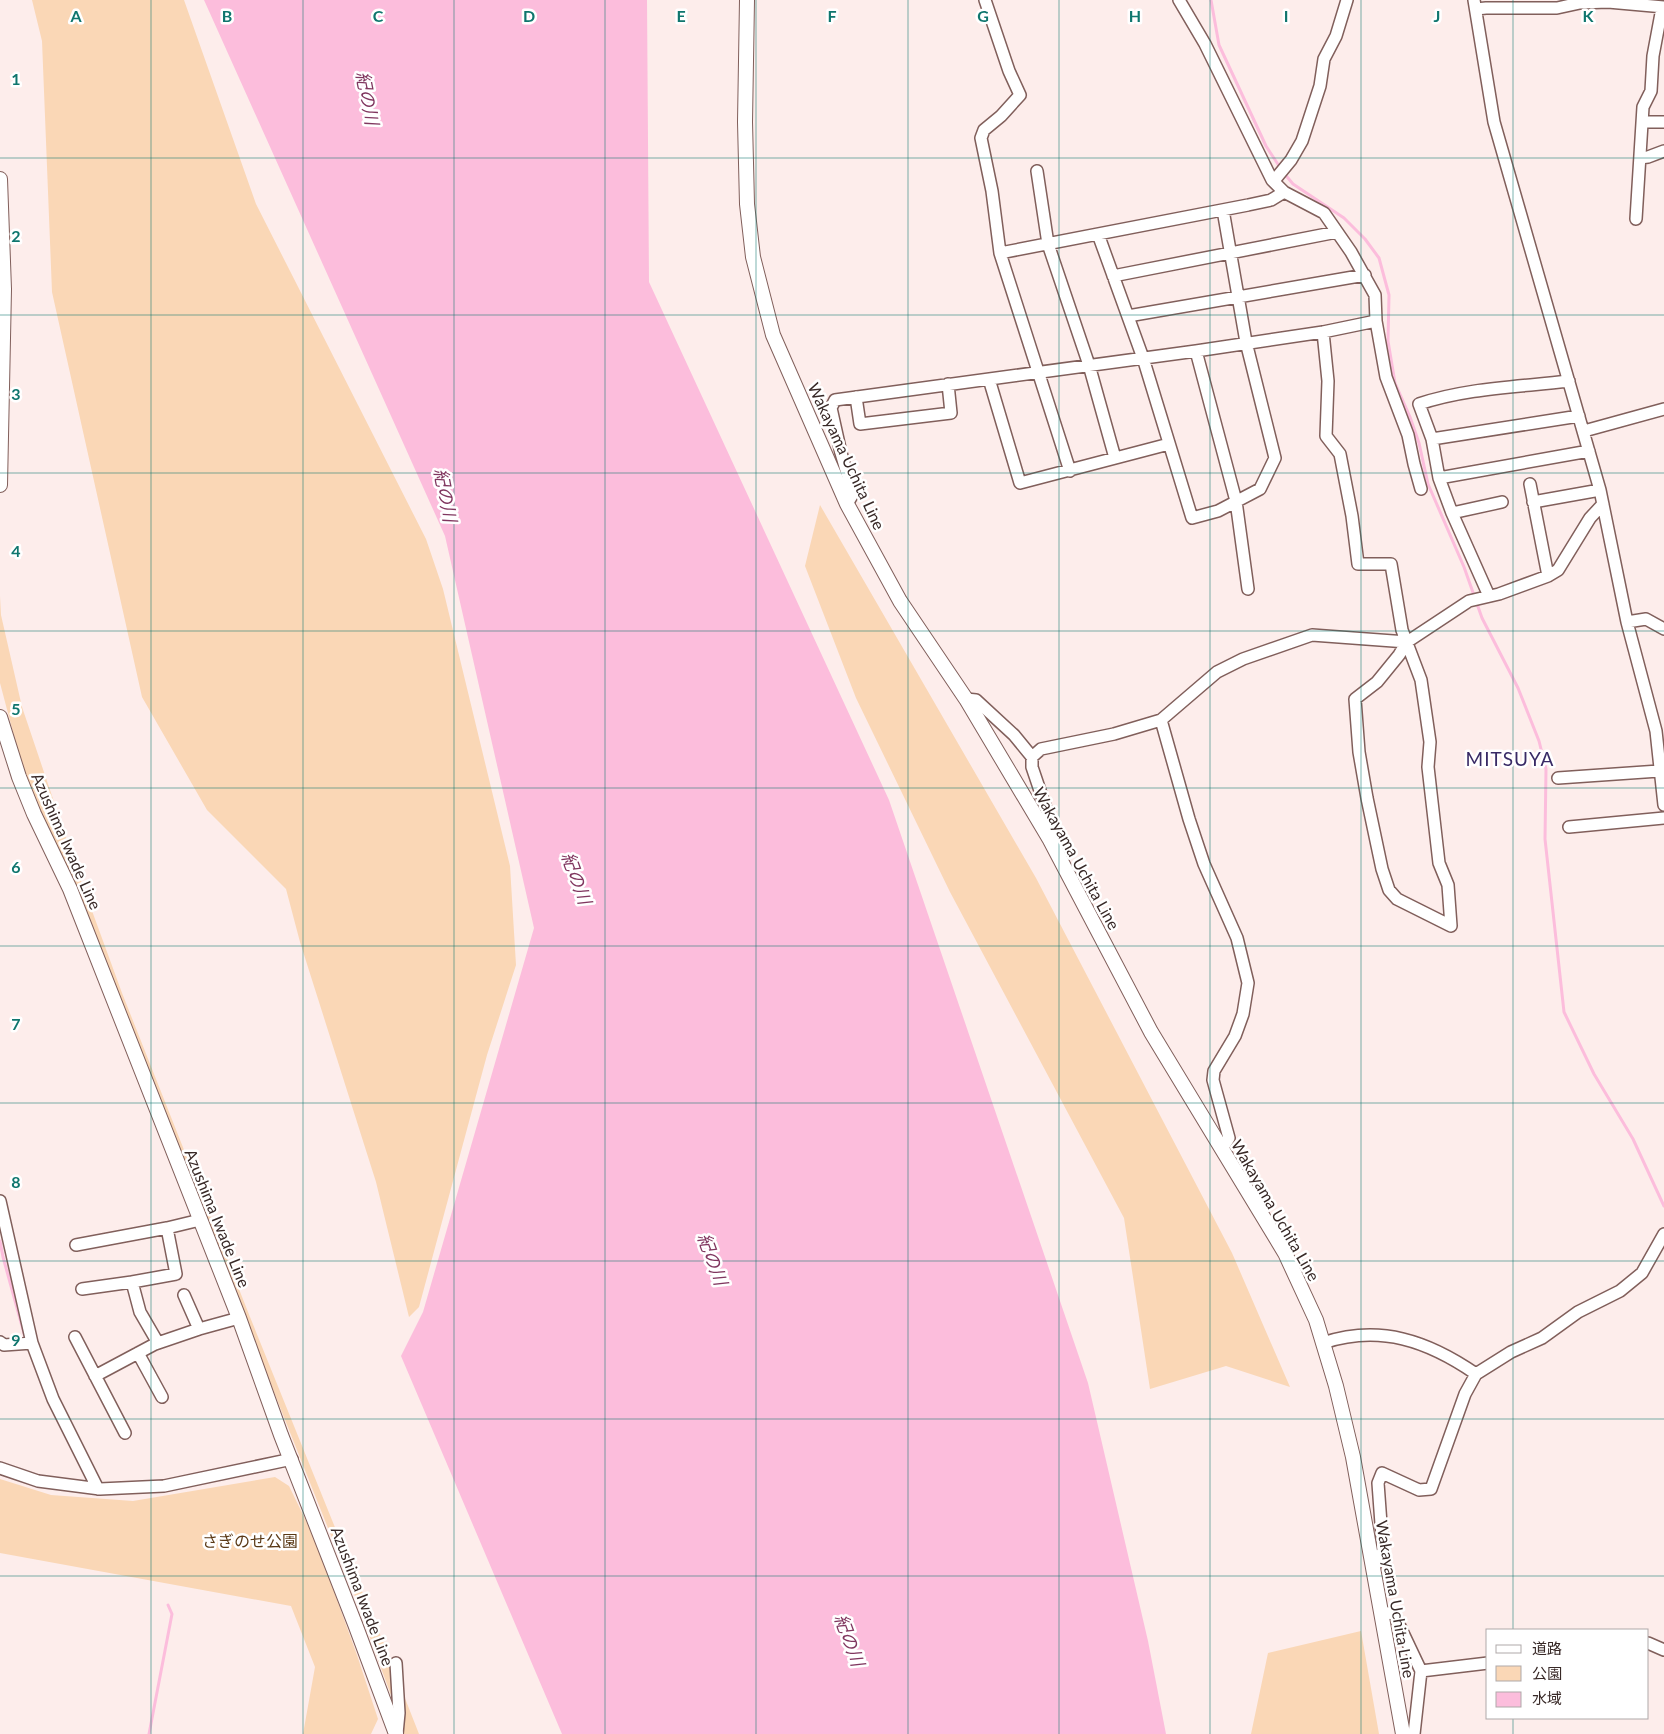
<svg xmlns="http://www.w3.org/2000/svg" width="1664" height="1734" viewBox="0 0 1664 1734" font-family="Lato,'Noto Sans JP',sans-serif">
	<rect width="100%" height="100%" fill="#fdedeb"/>
	<path fill="#fad7b6" d="M32,0H184L256,204L426,539L443,589L510,866L516,965L487,1055L419,1307L409,1317L376,1182L300,942L286,889L207,810L142,697L52,292L42,41Z
		M820,505L1036,878L1232,1253L1290,1387L1226,1366L1150,1389L1124,1218L950,892L856,698L805,566Z
		M0,596L1,615L22,707L76,867L122,993L250,1317L334,1525L393,1665L396,1709L353,1591L204,1216L35,806L23,770L0,683Z
		M275,1477L289,1486L315,1539L357,1655L378,1719L371,1734H303L315,1667L291,1606L0,1553V1479L51,1495L133,1501Z
		M1361,1631L1379,1734H1251L1268,1653Z
		M399,1683L419,1734H404Z"/>
	<path fill="#fcbddc" d="M204,0H647L649,282L889,800L1088,1383L1148,1641L1166,1734H562L401,1356L423,1312L534,928L445,536Z"/>
	<g fill="none" stroke-linecap="round" stroke-linejoin="round">
		<path stroke="#fcbddc" stroke-width="3" d="M1211,0L1219,45L1266,146L1283,172L1293,184L1344,218L1365,239L1379,258L1389,295L1388,341L1395,383L1410,417L1419,443L1428,484L1464,567L1482,618L1518,688L1539,741L1546,769L1545,839L1564,1012L1594,1074L1633,1139L1664,1206
			M0,1241L3,1257L25,1337
			M149,1734L172,1614L168,1605"/>
		<defs>
			<path id="minor" d="M985,0L1009,71L1020,95L1001,116L984,130L981,138L992,191L1000,253L1070,471
				M1179,0L1205,44L1272,180L1284,192L1324,213L1351,252L1375,295L1376,321L1386,377L1408,435L1414,464L1421,489
				M1474,0L1494,122L1600,490L1627,622L1656,731L1664,805
				M1476,9L1486,8H1557L1580,3L1608,2L1664,7
				M1642,122H1664
				M1640,158L1648,157L1664,151
				M1037,171L1048,244L1089,365L1115,458
				M1272,180L1277,177L1291,160L1302,141L1320,86L1324,59L1336,36L1347,0
				M1636,219L1643,107L1651,91L1653,56L1662,8
				M1098,234L1143,358L1192,518L1218,511L1260,489L1275,458L1246,342L1223,210
				M1000,253L1248,205L1271,200L1284,192
				M1113,276L1337,232
				M1128,316L1365,275
				M1323,332L1328,381L1326,436L1340,454L1352,516L1358,564H1391L1402,630L1421,680L1430,742L1428,767L1439,863L1448,885L1451,926L1397,899L1389,890L1382,869L1367,798L1359,752L1355,699L1377,682L1399,655L1407,642L1469,601L1499,594L1548,576L1558,570L1590,518L1603,504
				M1196,351L1236,501L1248,589
				M989,379L1020,483L1169,444
				M856,397L860,424L951,413L948,384
				M1584,431L1664,409
				M1432,439L1579,416
				M1439,478L1589,451
				M1530,484L1548,576
				M1533,502L1600,490
				M847,504L853,494L841,453L831,408L835,400L1196,351L1323,332L1376,321
				M1452,513L1502,502
				M1489,596L1452,513L1439,478L1432,439L1419,404C1466,388 1519,387 1569,381
				M1627,622L1646,619L1664,629
				M966,699L976,700L1014,735L1032,757V767L1054,832L1050,840
				M1161,720L1189,819L1204,864L1237,938L1248,983L1243,1014L1235,1036L1214,1071L1213,1080L1229,1138L1222,1149
				M1032,757L1041,749L1114,734L1161,720L1217,672L1243,659L1312,635L1407,642
				M1558,778L1659,771
				M1569,827L1664,818
				M0,1201L32,1343L53,1399L98,1489
				M167,1228L200,1220
				M76,1245L167,1228L176,1274L132,1282L140,1312L158,1343
				M82,1289L132,1282
				M184,1295L199,1329
				M75,1337L125,1433
				M0,1342L4,1345L32,1343
				M1323,1343C1380,1324 1428,1341 1476,1374L1511,1352L1542,1338L1578,1312L1620,1291L1642,1273L1664,1234
				M138,1353L162,1397
				M95,1376L155,1344L199,1329L239,1318
				M0,1468L38,1481L100,1489L164,1486L292,1459
				M1373,1569L1383,1551L1378,1483L1382,1473L1419,1490L1431,1489L1465,1394L1476,1374
				M1381,1612L1394,1614L1421,1671L1414,1734
				M1648,1643L1664,1650
				M396,1663L399,1713L397,1734
				M1421,1671L1488,1663"/>
			<path id="major" d="M747,0L745,122L747,204L753,257L773,335L847,504L900,601L966,699L1050,840L1151,1032L1285,1253L1316,1320L1336,1386L1353,1457L1403,1734
				M0,179L4,289L0,485
				M0,717L19,777L34,814L70,889L239,1318L281,1435L355,1624L396,1734"/>
		</defs>
		<use href="#minor" stroke="#815f5b" stroke-width="14"/>
		<use href="#major" stroke="#815f5b" stroke-width="16"/>
		<use href="#minor" stroke="#fff" stroke-width="11"/>
		<use href="#major" stroke="#fff" stroke-width="14"/>
	</g>
	<path fill="none" stroke="#0f766e" stroke-width="1" stroke-opacity="0.55" d="M151,0V1734M303,0V1734M454,0V1734M605,0V1734M756,0V1734M908,0V1734M1059,0V1734M1210,0V1734M1361,0V1734M1513,0V1630M0,158H1664M0,315H1664M0,473H1664M0,631H1664M0,788H1664M0,946H1664M0,1103H1664M0,1261H1664M0,1419H1664M0,1576H1664M1513,1718V1734"/>
	<g text-anchor="middle" dominant-baseline="central" stroke-width="5" stroke-linejoin="round" paint-order="stroke">
		<g font-size="16" fill="#382927" stroke="#fff">
			<text transform="translate(847 456) rotate(65)">Wakayama Uchita Line</text>
			<text transform="translate(67 841) rotate(66)">Azushima Iwade Line</text>
			<text transform="translate(1077 858) rotate(61)">Wakayama Uchita Line</text>
			<text transform="translate(1276 1210) rotate(60)">Wakayama Uchita Line</text>
			<text transform="translate(218 1218) rotate(68)">Azushima Iwade Line</text>
			<text transform="translate(363 1596) rotate(69)">Azushima Iwade Line</text>
			<text transform="translate(1396 1599) rotate(80)">Wakayama Uchita Line</text>
		</g>
		<g font-size="16" fill="#5a3916" stroke="#fff">
			<text x="250" y="1540">さぎのせ公園</text>
		</g>
		<g font-size="18" font-style="italic" fill="#80365f" stroke="#fff">
			<text transform="translate(368 98) rotate(79)">紀の川</text>
			<text transform="translate(446 495) rotate(79)">紀の川</text>
			<text transform="translate(577 878) rotate(70)">紀の川</text>
			<text transform="translate(713 1259) rotate(70)">紀の川</text>
			<text transform="translate(850 1640) rotate(70)">紀の川</text>
		</g>
		<g font-size="19" letter-spacing="1" fill="#382a65" stroke="#fff">
			<text x="1510" y="758">MITSUYA</text>
		</g>
	</g>
	<g font-size="16" text-anchor="middle" font-weight="bold" fill="#0f766e" stroke="#fff" stroke-width="5" stroke-linejoin="round" paint-order="stroke">
		<text x="76" y="22">A</text>
		<text x="227" y="22">B</text>
		<text x="378" y="22">C</text>
		<text x="529" y="22">D</text>
		<text x="681" y="22">E</text>
		<text x="832" y="22">F</text>
		<text x="983" y="22">G</text>
		<text x="1135" y="22">H</text>
		<text x="1286" y="22">I</text>
		<text x="1437" y="22">J</text>
		<text x="1588" y="22">K</text>
		<text x="16" y="85">1</text>
		<text x="16" y="242">2</text>
		<text x="16" y="400">3</text>
		<text x="16" y="557">4</text>
		<text x="16" y="715">5</text>
		<text x="16" y="873">6</text>
		<text x="16" y="1030">7</text>
		<text x="16" y="1188">8</text>
		<text x="16" y="1346">9</text>
	</g>
	<rect x="1486" y="1629" width="162" height="90" fill="#ffffff" stroke="#afa9a9"/>
	<rect x="1496" y="1645" width="25" height="8" fill="#ffffff" stroke="#afa9a9"/>
	<text x="1532" y="1654" font-size="15" fill="#382927">道路</text>
	<rect x="1496" y="1666" width="25" height="15" fill="#fad7b6" stroke="#afa9a9"/>
	<text x="1532" y="1679" font-size="15" fill="#382927">公園</text>
	<rect x="1496" y="1692" width="25" height="15" fill="#fcbddc" stroke="#afa9a9"/>
	<text x="1532" y="1704" font-size="15" fill="#382927">水域</text>
</svg>
